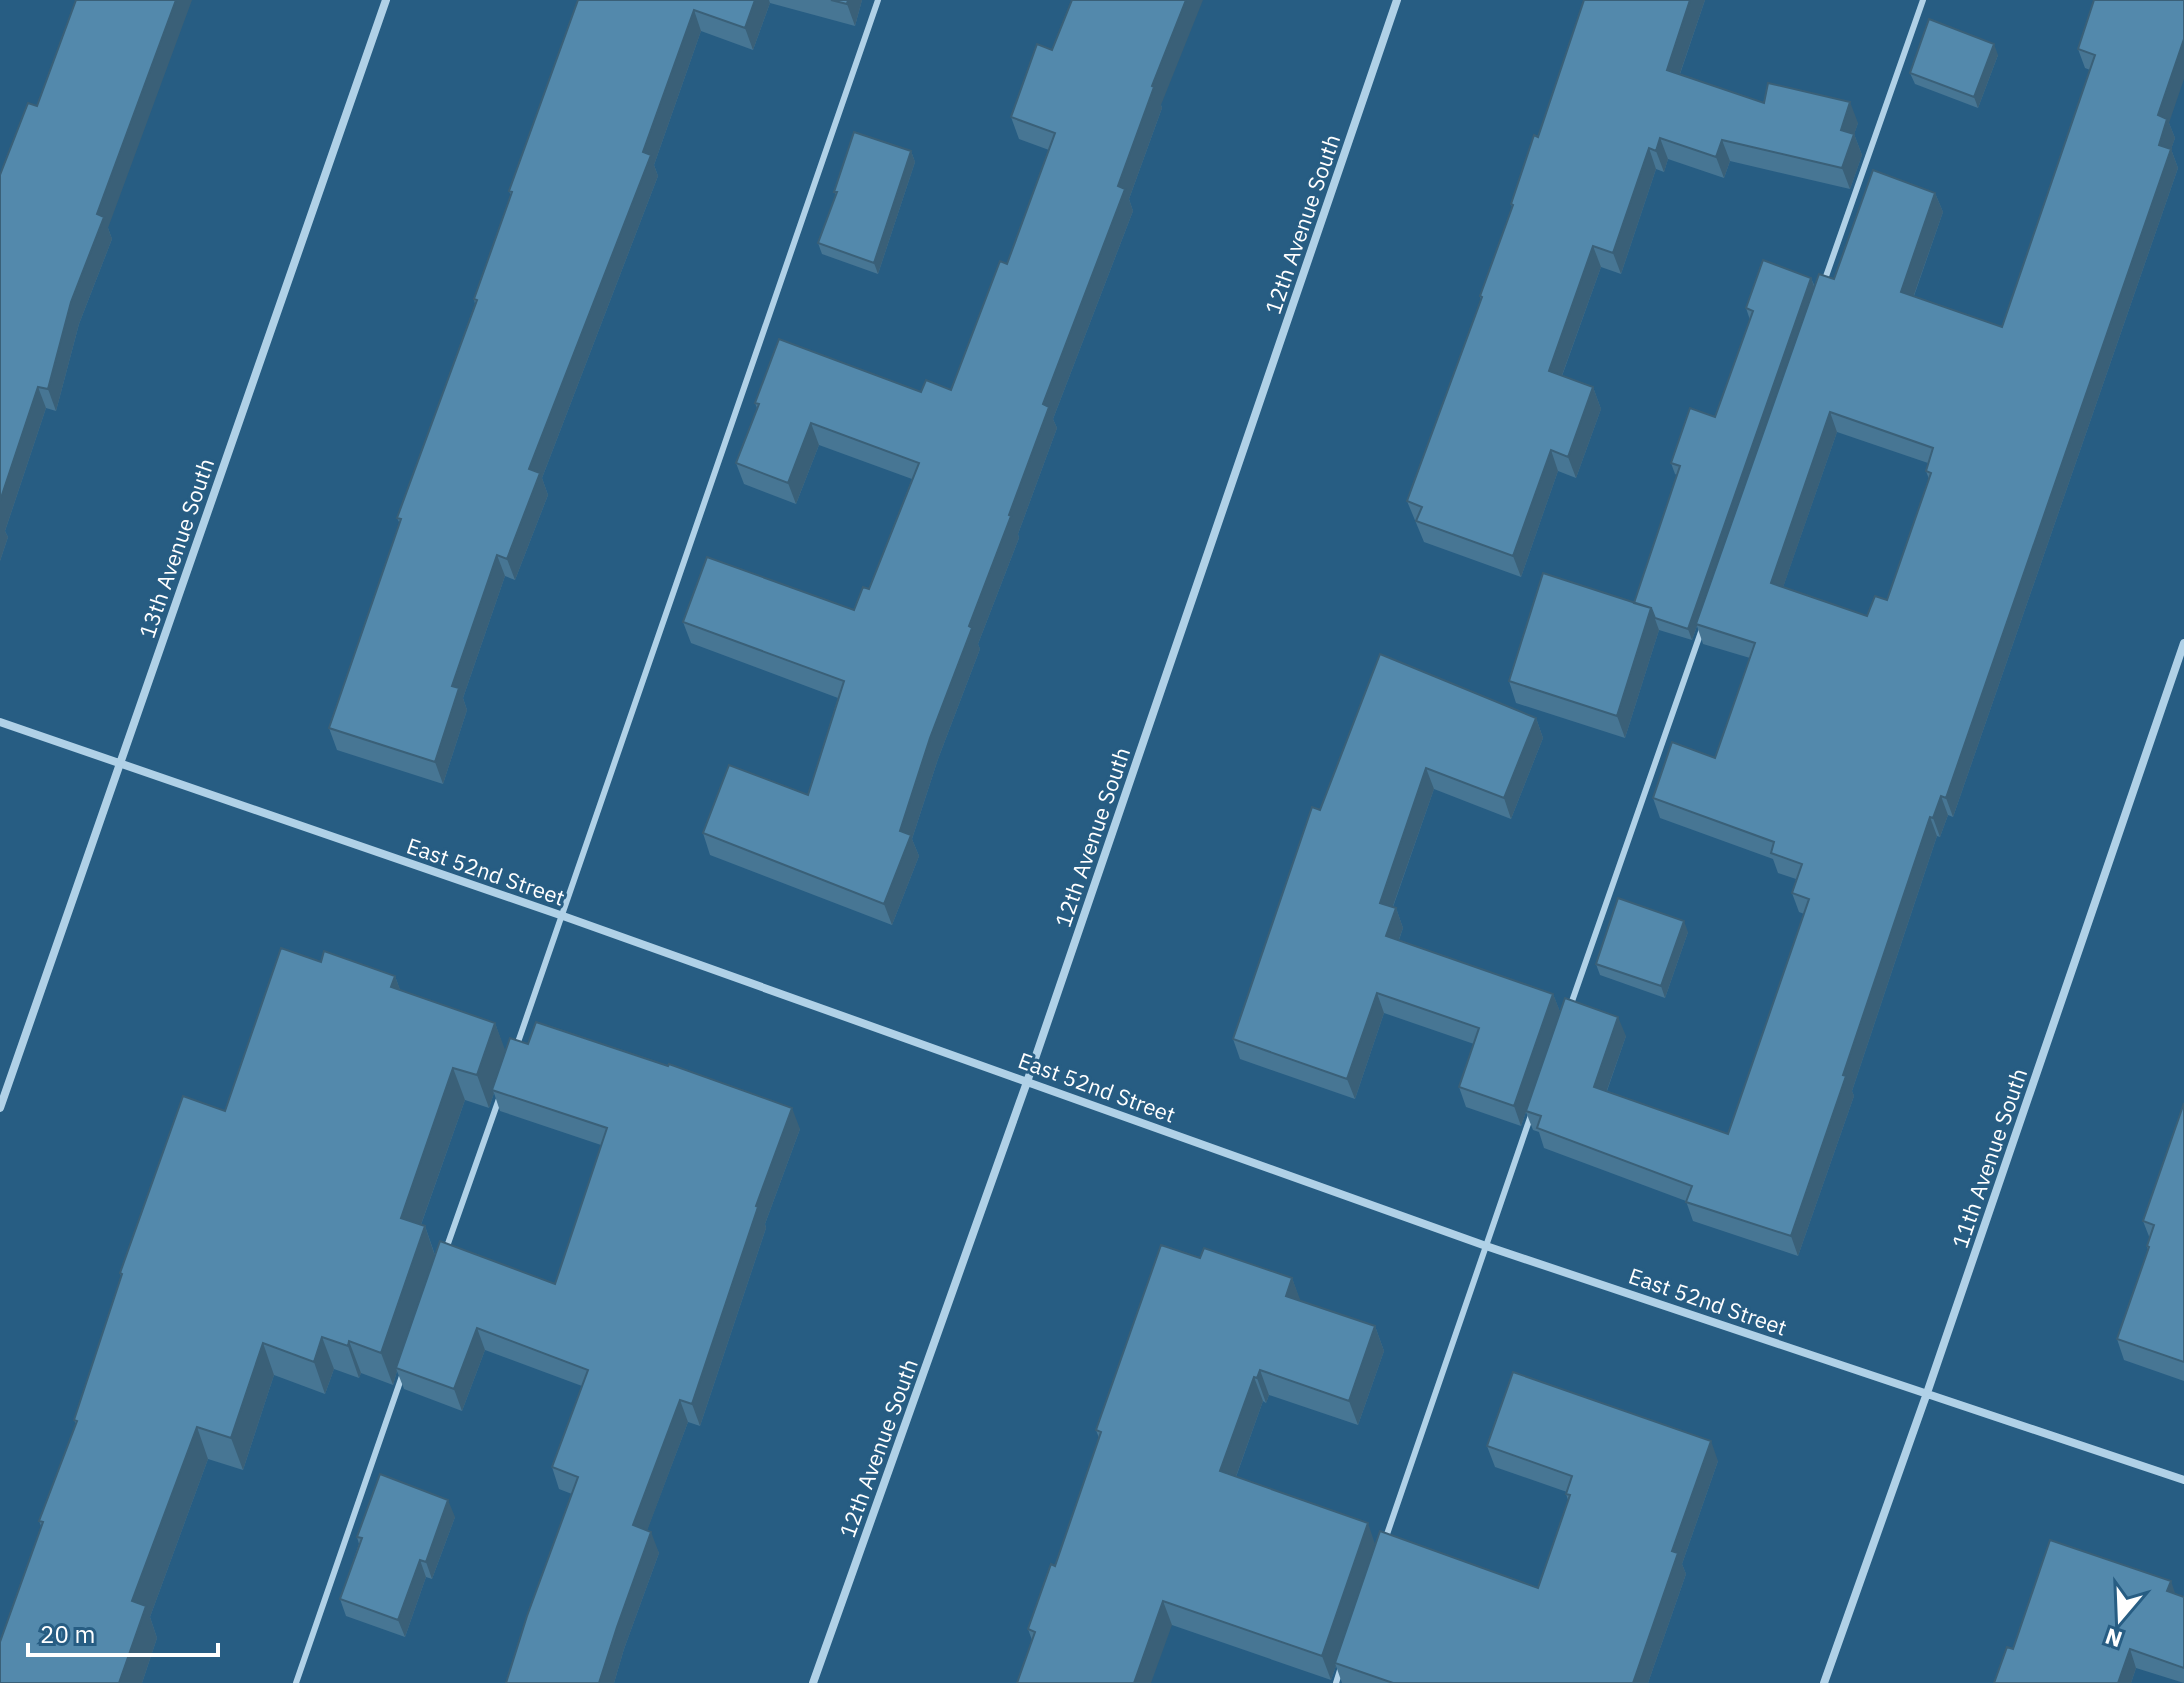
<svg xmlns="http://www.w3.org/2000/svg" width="2184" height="1683" viewBox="0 0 2184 1683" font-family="'IBM Plex Sans',sans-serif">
	<rect width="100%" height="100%" fill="#275d83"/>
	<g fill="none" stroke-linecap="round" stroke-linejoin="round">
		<path stroke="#b0d1e7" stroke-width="6" d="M1824,282L1923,0
			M1570,1007L1702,629
			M516,1048L878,0
			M445,1252L500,1096
			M1385,1540L1531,1115
			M296,1683L402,1376
			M1336,1683L1341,1667"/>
		<path stroke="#b0d1e7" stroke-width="8" d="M0,722L563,916L1486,1246L2184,1480
			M0,1108L386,0
			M813,1683L1027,1082L1397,0
			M1824,1683L1927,1393L2184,643"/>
	</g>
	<path fill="#477694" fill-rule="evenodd" d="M578,0H862L855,26L770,3L753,50L701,31L654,165L658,176L542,478L548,495L515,580L505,576L463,698L467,710L443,784L337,750L329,728L400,524L397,518L475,304L474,299L511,196L509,191Z
		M1584,0H1705L1680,74L1764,103L1858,123L1854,134L1862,155L1850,189L1730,161L1724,178L1668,159L1664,172L1656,169L1621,274L1601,267L1562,376L1593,387L1601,409L1576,478L1558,471L1521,577L1424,542L1407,501L1481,300L1480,296L1512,207L1511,204L1538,137Z
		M2094,0L2169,123L2175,138L2171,149L2178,168L1953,817L1948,815L1940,837L1937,836L1852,1091L1854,1096L1798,1256L1693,1221L1686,1201L1544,1148L1539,1132L1533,1130L1526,1112L1521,1126L1466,1107L1459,1087L1474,1044L1384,1013L1355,1099L1240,1059L1233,1039L1320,810L1536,718L1543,738L1511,819L1434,789L1393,907L1396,908L1403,928L1399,940L1553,994L1560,1012L1626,1036L1607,1091L1728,1134L1804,914L1799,912L1792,893L1796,879L1778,873L1773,859L1660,818L1653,798L1715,758L1750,658L1703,644L1697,626L1692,640L1659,630L1625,738L1516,703L1509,681L1634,603L1677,475L1675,474L1671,463L1715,417L1750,320L1746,308L1811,278L1815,287L1834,279L1935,193L1943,212L1914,296L2002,327L2090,70L2085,68L2078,49ZM1837,432L1928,463L1926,471L1929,479L1887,600L1867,616L1783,587Z
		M1998,55L1978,108L1915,84L1910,73Z
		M1161,105L1162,108L1129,199L1133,211L1053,419L1057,428L1018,534L1019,538L978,644L980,649L938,759L912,839L919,856L892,925L710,855L703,833L808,795L838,698L691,643L683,622L854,610L869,589L912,479L819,445L796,504L744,484L736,463L757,408L755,403L951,390L1007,264L1049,150L1019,139L1011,117Z
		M37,106L108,228L112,239L79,324L56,411L46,408L5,531L8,537L0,561V175Z
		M911,151L915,162L878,274L822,254L818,243L836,195L834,192Z
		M1688,932L1665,998L1600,975L1596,964Z
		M321,962L395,976L400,990L495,1023L505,1052L800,1129L765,1224L766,1228L700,1426L688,1422L647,1530L659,1553L624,1649L614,1683H506L572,1494L559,1489L552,1467L582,1386L485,1350L462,1411L404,1389L397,1371L393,1385L361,1373L359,1378L334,1369L325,1394L274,1375L243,1470L208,1459L150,1617L157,1638L142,1683H0L41,1526L39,1521L76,1424L74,1420L121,1276L120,1273ZM494,1093L500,1111L601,1145L555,1284L435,1255L425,1226L421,1225L465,1100L489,1108Z
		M2184,1103V1381L2124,1360L2117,1339L2148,1250L2147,1246L2150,1239L2143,1221Z
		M1200,1258L1292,1278L1300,1301L1375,1326L1384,1351L1358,1425L1269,1395L1266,1403L1263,1401L1236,1477L1376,1545L1538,1588L1568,1500L1566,1494L1567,1492L1495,1467L1487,1446L1718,1461L1682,1564L1686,1574L1648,1683H1342L1336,1666L1331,1680L1172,1625L1032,1640L1028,1629L1055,1566L1099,1438L1096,1430Z
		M455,1517L432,1579L426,1577L405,1637L346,1616L340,1599L359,1544L357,1537Z
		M2175,1594L2184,1597V1683L2136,1668L2131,1683H1994L2013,1649Z"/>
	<path fill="#3a6078" d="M176,0H192L108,228L112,239L79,324L56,411L48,389L71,302L97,214Z
		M755,0H769L770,3L753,50L745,28Z
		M848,0H862L855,26L847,4Z
		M1186,0H1203L1161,105L1162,108L1129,199L1133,211L1053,419L1057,428L1018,534L1019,538L978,644L980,649L938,759L912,839L919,856L892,925L884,904L900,831L930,738L1009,515L1043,404L1152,86Z
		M1690,0H1705L1674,91L1667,70Z
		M694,10L701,31L654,165L658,176L542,478L548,495L515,580L507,559L529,469Z
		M2184,39V79L2169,123L2175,138L2166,164L2159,145L2158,115Z
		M1994,44L1998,55L1978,108L1974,97Z
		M1850,102L1858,123L1852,141L1854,134L1862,155L1850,189L1842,168L1841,130Z
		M1660,138L1668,159L1664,172L1656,151Z
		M1722,140L1730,161L1724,178L1716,157Z
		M1649,148L1656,169L1621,274L1613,253Z
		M2171,149L2178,168L1953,817L1946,798Z
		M911,151L915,162L878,274L874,263Z
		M1935,193L1943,212L1908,312L1901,292Z
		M1593,246L1601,267L1556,392L1549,371Z
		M1811,278L1815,289L1692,640L1688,629Z
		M38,387L46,408L5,531L8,537L0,561V501Z
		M1593,387L1601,409L1576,478L1568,457Z
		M1830,412L1837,432L1778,602L1771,583Z
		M811,423L819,445L796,504L788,483Z
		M1551,450L1558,471L1521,577L1513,556Z
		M497,555L505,576L463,698L467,710L443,784L435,762L452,686Z
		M1651,608L1659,630L1625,738L1617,716Z
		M1536,718L1543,738L1511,819L1504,798Z
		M1426,768L1434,789L1387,923L1380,903Z
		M1941,796L1948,815L1940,837L1933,818Z
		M1930,817L1937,836L1852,1091L1854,1096L1798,1256L1791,1236L1843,1075Z
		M1396,908L1403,928L1393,956L1386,936Z
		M1684,921L1688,932L1665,998L1661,986Z
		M395,976L407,1009L391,987Z
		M1377,993L1384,1013L1355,1099L1347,1079Z
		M1553,994L1561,1014L1521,1126L1514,1106Z
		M1618,1017L1626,1036L1601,1107L1594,1087Z
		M495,1023L507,1055L492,1090L494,1093L489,1108L477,1075Z
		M453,1068L465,1100L412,1250L401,1218Z
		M792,1108L800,1129L765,1224L766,1228L700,1426L692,1404L756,1206Z
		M425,1226L436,1259L396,1368L397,1371L393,1385L381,1353Z
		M1292,1278L1301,1302L1286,1296Z
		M1375,1326L1384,1351L1358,1425L1349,1401Z
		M477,1328L485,1350L462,1411L454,1389Z
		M322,1337L334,1369L325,1394L314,1362Z
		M349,1341L361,1373L359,1378L348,1346Z
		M263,1343L274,1375L243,1470L231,1438Z
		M1260,1370L1269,1395L1266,1403L1257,1378Z
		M1254,1377L1263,1401L1229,1496L1220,1471Z
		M680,1400L688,1422L641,1547L633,1525Z
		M197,1427L208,1459L150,1617L157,1638L142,1683H119L132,1601Z
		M1711,1441L1718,1461L1682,1564L1686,1574L1648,1683H1633L1672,1551Z
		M448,1500L455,1517L432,1579L426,1562Z
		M1368,1523L1376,1547L1335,1663L1336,1666L1331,1680L1322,1656Z
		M651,1532L659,1553L624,1649L614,1683H599L617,1627Z
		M420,1560L426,1577L405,1637L398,1620Z
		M2171,1581L2177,1599L2167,1591Z
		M1163,1601L1172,1625L1151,1683H1134Z
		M2130,1649L2136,1668L2131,1683H2118Z"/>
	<path fill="#5389ac" stroke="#3a6078" stroke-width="2" fill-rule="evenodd" d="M76,0H176L97,214L104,217L71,302L48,389L38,387L0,501V175L28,103L37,106Z
		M578,0H755L745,28L694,10L643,152L651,155L529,469L540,473L507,559L497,555L452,686L459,688L435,762L329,728L401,519L397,518L477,300L474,299L512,192L509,191Z
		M831,0H848L847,4Z
		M1072,0H1186L1152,86L1154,87L1118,186L1125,189L1043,404L1049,407L1009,515L1011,516L969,626L972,628L930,738L900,831L911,835L884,904L703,833L729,765L808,795L844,681L683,622L707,557L854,610L863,587L869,589L919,463L811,423L788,483L736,463L759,404L755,403L779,339L921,392L926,380L951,390L1000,261L1007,264L1055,133L1011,117L1037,44L1052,50Z
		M1584,0H1690L1667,70L1764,103L1768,83L1850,102L1841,130L1854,134L1842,168L1722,140L1716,157L1660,138L1656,151L1649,148L1613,253L1593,246L1549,371L1593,387L1568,457L1551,450L1513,556L1416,521L1422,507L1407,501L1482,297L1480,296L1513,205L1511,204L1534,135L1538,137Z
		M2094,0H2184V39L2158,115L2167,119L2159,145L2171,149L1946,798L1941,796L1933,818L1930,817L1843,1075L1846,1076L1791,1236L1686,1202L1692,1186L1537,1128L1541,1116L1526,1111L1565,998L1618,1017L1594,1087L1728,1134L1809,899L1792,893L1802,864L1771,853L1774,842L1653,798L1672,742L1715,758L1755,643L1696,624L1819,274L1834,279L1873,170L1935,193L1901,292L2002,327L2095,55L2078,49ZM1830,412L1933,448L1926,471L1931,473L1887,600L1875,596L1867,616L1771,583Z
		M1929,19L1994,44L1974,97L1910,73Z
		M854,132L911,151L874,263L818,243L837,192H834Z
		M1763,260L1811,278L1688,629L1655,618L1651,608L1634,603L1680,466L1671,463L1690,408L1715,417L1753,311L1746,308Z
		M1543,573L1651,608L1617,716L1509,681Z
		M1380,654L1536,718L1504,798L1426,768L1380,903L1396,908L1386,936L1553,994L1514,1106L1459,1087L1479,1028L1377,993L1347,1079L1233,1039L1312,807L1320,810Z
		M1618,898L1684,921L1661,986L1596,964Z
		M281,948L321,962L324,951L395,976L391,987L495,1023L477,1075L453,1068L401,1218L425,1226L381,1353L349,1341L348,1346L322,1337L314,1362L263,1343L231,1438L197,1427L132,1601L146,1606L119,1683H0V1642L43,1522L39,1521L77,1421L74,1420L122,1274L120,1273L183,1096L225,1111Z
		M536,1022L668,1066L669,1064L792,1108L756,1206L758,1207L692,1404L680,1400L633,1525L651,1532L617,1627L599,1683H506L527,1616L578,1477L552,1467L588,1370L477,1328L454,1389L396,1368L440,1241L555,1284L607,1128L492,1090L510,1038L528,1044Z
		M2184,1103V1362L2117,1339L2149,1247L2147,1246L2154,1225L2143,1221Z
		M1161,1245L1200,1258L1204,1248L1292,1278L1286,1296L1375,1326L1349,1401L1260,1370L1257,1378L1254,1377L1220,1471L1368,1523L1322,1656L1163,1601L1134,1683H1017L1035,1632L1028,1629L1051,1564L1055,1566L1101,1432L1096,1430Z
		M1513,1372L1711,1441L1672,1551L1678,1553L1633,1683H1393L1335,1663L1380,1531L1538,1588L1570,1495L1566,1494L1572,1476L1487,1446Z
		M380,1474L448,1500L426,1562L420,1560L398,1620L340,1599L362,1538L357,1537Z
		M2050,1540L2171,1581L2167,1591L2184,1597V1668L2130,1649L2118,1683H1994L2007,1647L2013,1649Z"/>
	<g text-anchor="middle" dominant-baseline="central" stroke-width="6" stroke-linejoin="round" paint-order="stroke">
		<g font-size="22" fill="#fff" stroke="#275d83">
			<text transform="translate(1302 224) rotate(-71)">12th Avenue South</text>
			<text transform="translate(176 548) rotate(-71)">13th Avenue South</text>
			<text transform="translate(1092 837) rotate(-71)">12th Avenue South</text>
			<text transform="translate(486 871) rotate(19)">East 52nd Street</text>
			<text transform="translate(1097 1087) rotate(20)">East 52nd Street</text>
			<text transform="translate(1989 1158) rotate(-71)">11th Avenue South</text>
			<text transform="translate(1708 1301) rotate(19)">East 52nd Street</text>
			<text transform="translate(878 1448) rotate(-70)">12th Avenue South</text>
		</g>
	</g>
	<g transform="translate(2120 1619) rotate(199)" stroke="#275d83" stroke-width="6" paint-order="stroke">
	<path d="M0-6L14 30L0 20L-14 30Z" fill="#ffffff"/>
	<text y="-12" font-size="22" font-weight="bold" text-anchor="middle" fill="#ffffff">N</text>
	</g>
	<path d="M28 1643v12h190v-12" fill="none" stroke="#ffffff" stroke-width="4"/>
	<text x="40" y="1643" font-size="24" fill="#ffffff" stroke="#275d83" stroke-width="6" paint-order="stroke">20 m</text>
</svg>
